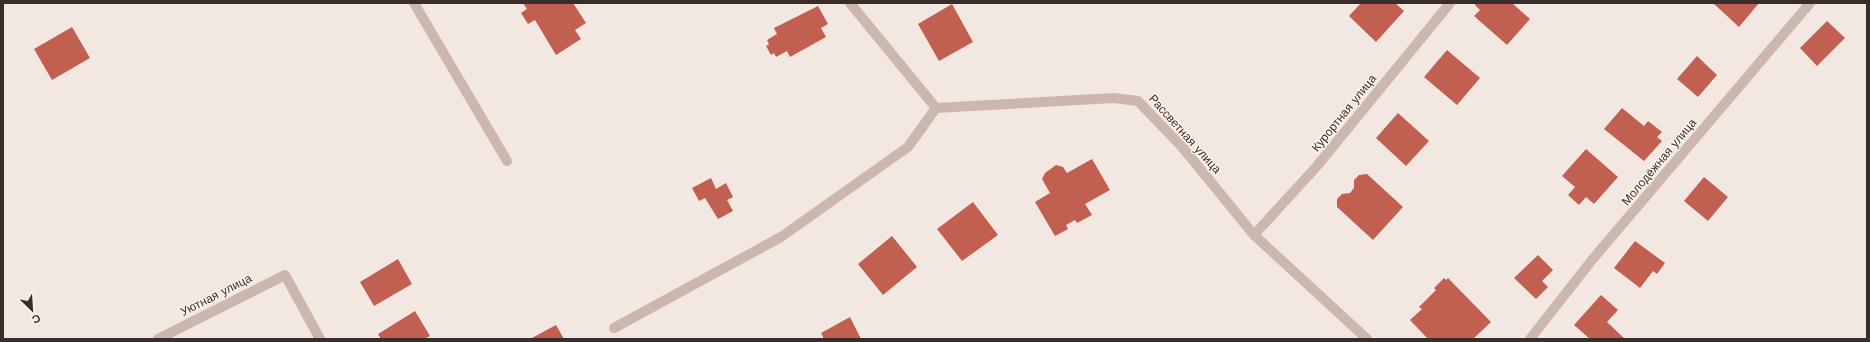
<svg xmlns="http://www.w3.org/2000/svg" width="1870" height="342" viewBox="0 0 1870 342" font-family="'Work Sans',sans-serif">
	<rect width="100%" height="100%" fill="#f3e8e1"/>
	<path fill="#c15f51" d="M523,3H573L586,23L575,30L581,39L556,55L535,20L528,24L521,13L527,9Z
		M1361,3H1395L1404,11L1376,42L1349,16Z
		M1476,3H1512L1530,19L1507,45L1474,16L1480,10L1475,5Z
		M1713,3H1759L1739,27Z
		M952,4L973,42L939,61L918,24Z
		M818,6L828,24L821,28L826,37L790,57L787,51L776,57L774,53L771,55L766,46L769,44L767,40L777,34L774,28Z
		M1827,21L1845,38L1817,66L1800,48Z
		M72,27L90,58L52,80L34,49Z
		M1447,50L1480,78L1457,105L1424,77Z
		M1697,56L1717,75L1698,97L1677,79Z
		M1622,108L1644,126L1648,121L1662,132L1657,137L1662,141L1644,161L1604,129Z
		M1398,113L1429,141L1406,166L1376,138Z
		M1586,149L1618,177L1594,204L1586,197L1579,205L1568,195L1575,187L1562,176Z
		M1092,159L1110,190L1085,204L1092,215L1077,223L1075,220L1066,225L1068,229L1055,236L1035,202L1050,193L1042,179L1045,173L1056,165L1063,167L1067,173Z
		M1367,174L1403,207L1373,240L1337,207V199L1342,194L1350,193L1354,188V180L1359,175Z
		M1704,177L1728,197L1708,221L1684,201Z
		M711,178L716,189L726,183L733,197L727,200L733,211L718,219L705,198L699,201L692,188Z
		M973,202L998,235L962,261L937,229Z
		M892,236L917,267L883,295L858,264Z
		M1635,241L1665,263L1657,274L1653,271L1640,288L1614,268Z
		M1538,255L1553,270L1542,281L1548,287L1536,299L1514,278Z
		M398,259L412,284L374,306L360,282Z
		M1444,278L1446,280L1448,278L1491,322L1473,339H1428L1410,320L1422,309L1419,307L1436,290L1434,288Z
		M1601,295L1618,310L1607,322L1625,339H1590L1574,325Z
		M415,311L430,336L424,339H381L378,334Z
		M850,317L861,339H824L821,333Z
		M556,325L564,339H530Z"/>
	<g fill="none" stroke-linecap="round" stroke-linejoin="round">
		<path stroke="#cbb7ad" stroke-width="10" d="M414,3L507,161
			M850,3L936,108L1114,98L1138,101L1183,148L1254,235L1367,339
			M1254,235L1317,166L1450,3
			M614,328L781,237L908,147L936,108
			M158,339L285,275L320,339
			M1530,339L1592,260L1810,3"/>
	</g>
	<g text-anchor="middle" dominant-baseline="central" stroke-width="3" stroke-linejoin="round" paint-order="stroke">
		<g font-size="12" fill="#392e2b" stroke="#faf3ed">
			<text transform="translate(1344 113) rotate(-51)">Курортная улица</text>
			<text transform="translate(1185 134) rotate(48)">Рассветная улица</text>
			<text transform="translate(1659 162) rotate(-50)">Молодёжная улица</text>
			<text transform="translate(216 295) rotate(-27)">Уютная улица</text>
		</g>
	</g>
	<rect width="1870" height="342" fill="none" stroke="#392e2b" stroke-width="8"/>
	<g transform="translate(32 310) rotate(155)" stroke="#faf3ed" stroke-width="3" paint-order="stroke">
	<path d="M0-3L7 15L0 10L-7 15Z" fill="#392e2b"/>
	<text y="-6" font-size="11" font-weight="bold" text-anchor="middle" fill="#392e2b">С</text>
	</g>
</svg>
